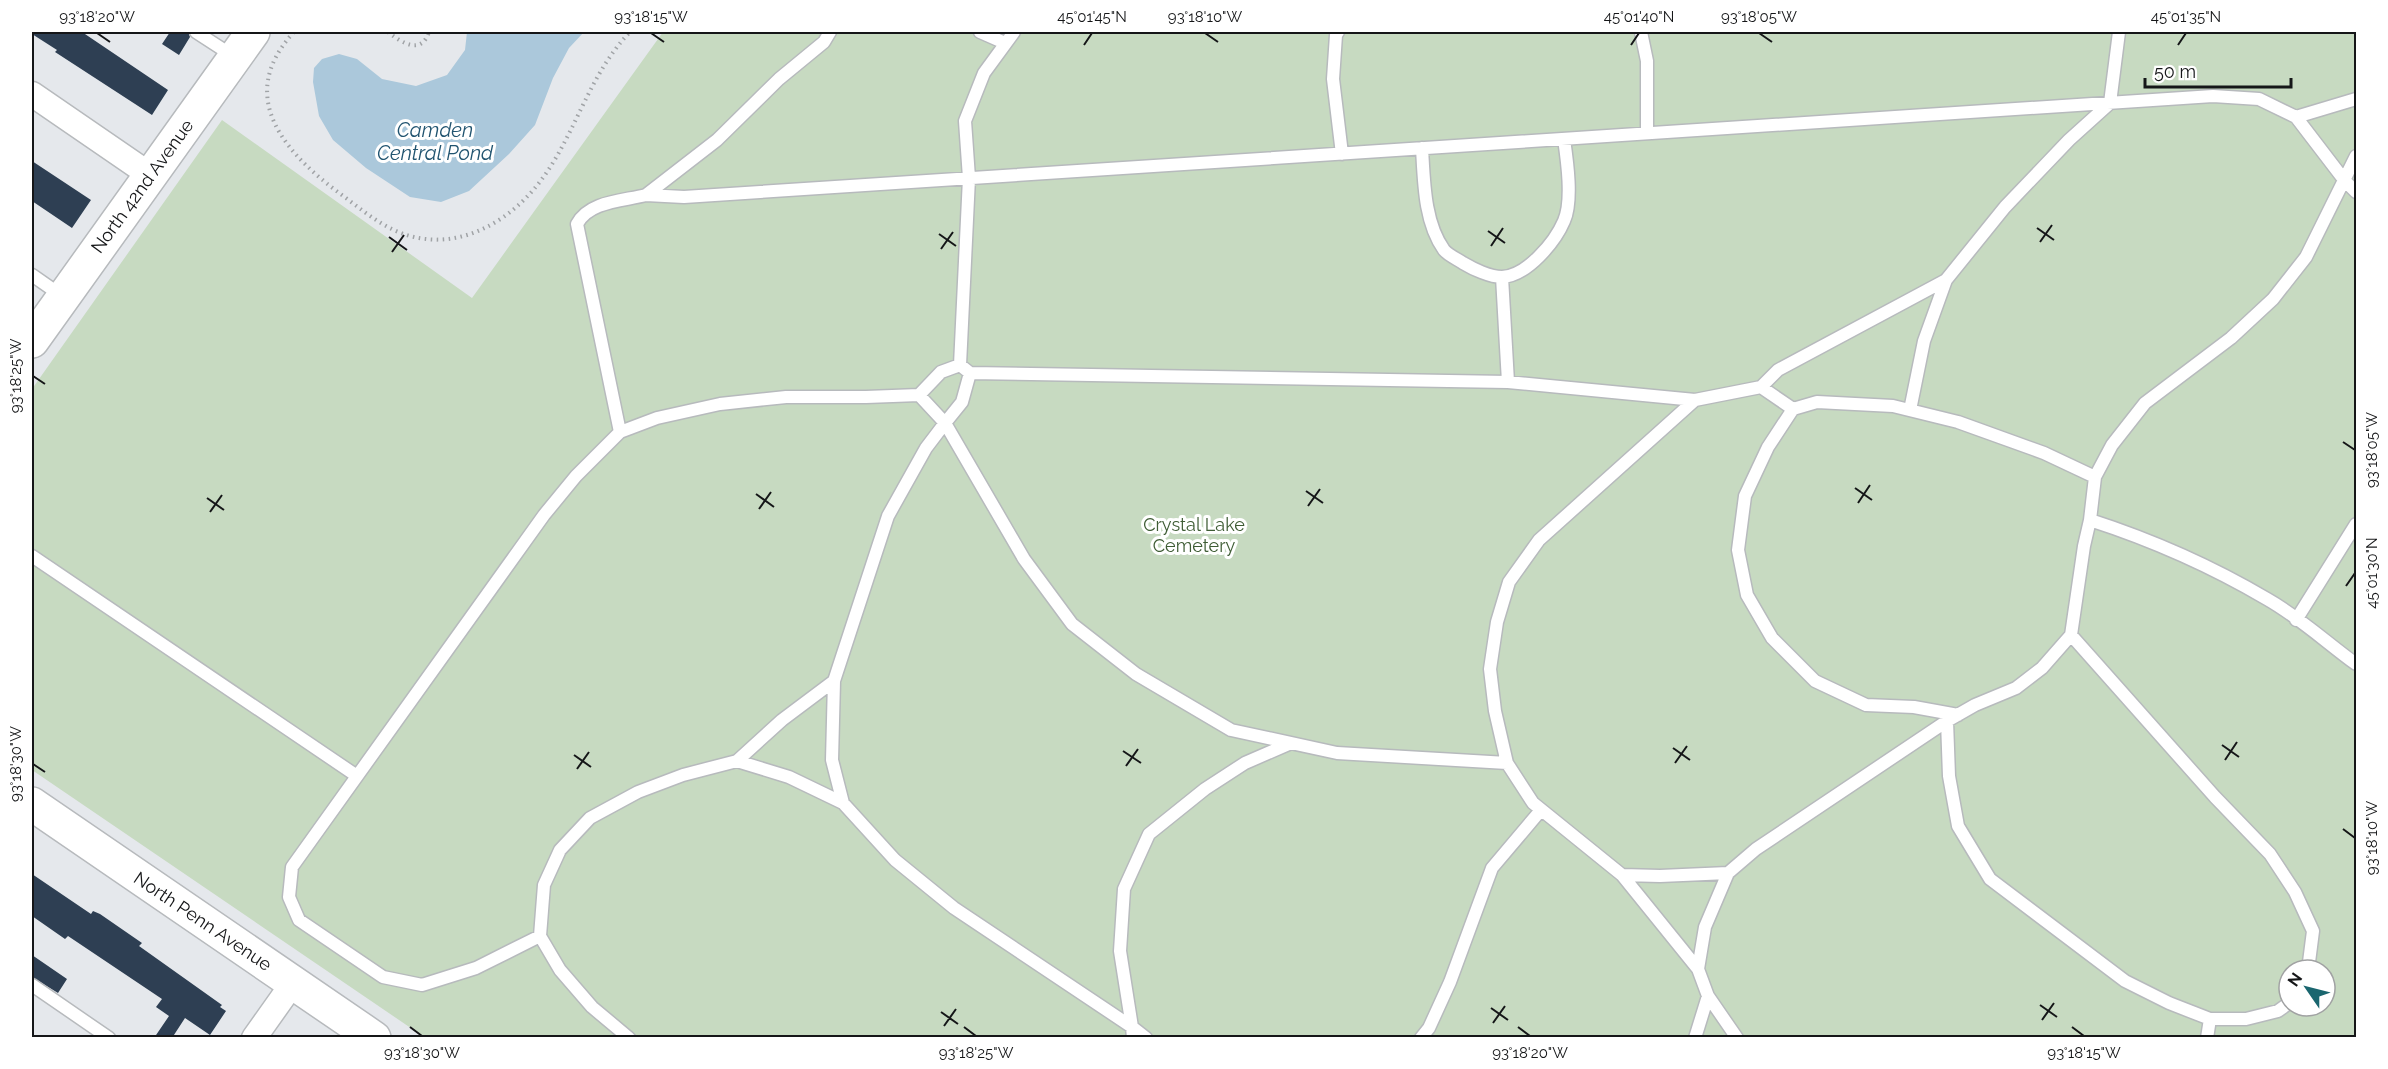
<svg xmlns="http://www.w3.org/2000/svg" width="2388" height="1069" viewBox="0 0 2388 1069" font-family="Raleway,sans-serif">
	<rect width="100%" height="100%" fill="#e5e8ec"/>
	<path fill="#c7dac1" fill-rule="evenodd" d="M663,32H2356V1037H424L32,770V389L222,120L472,298ZM2289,970H2325V1006H2289Z"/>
	<path fill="#abc8db" d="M467,32H584L569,48L553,78L535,125L509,154L469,191L441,202L410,197L366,168L333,140L319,116L313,82L314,68L322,59L339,54L357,59L382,79L416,86L447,75L465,50Z"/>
	<path fill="#2e3f53" d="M32,32H82L168,90L152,115L55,52L57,50L32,34Z
		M170,32H188L190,37L179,55L162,44Z
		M32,161L91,200L72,228L32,201Z
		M32,874L91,914L93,911L100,914L142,943L139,946L222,1005L220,1007L226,1011L210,1035L185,1018L172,1038H154L169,1016L156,1007L162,999L68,936L65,939L32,916Z
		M32,955L67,979L58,993L32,977Z"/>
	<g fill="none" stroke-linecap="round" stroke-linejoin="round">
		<defs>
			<path id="lane" d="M196,32L233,56
				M830,32L824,42L779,79L717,140L646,195L684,197L2213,96L2259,99L2296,117L2345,181L2356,192
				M980,32L1005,43
				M1338,32L1336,35L1333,79L1342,154
				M1641,32L1647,61V133
				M2296,117L2356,99
				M1422,148C1424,181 1424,222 1444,250C1448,255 1457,259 1463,263C1473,269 1490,277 1502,277C1527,276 1555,242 1564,221C1573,201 1567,160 1564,139
				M32,275L62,296
				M1502,277L1508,382
				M960,365L969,178L965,121L984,73L1014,32
				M1761,387L1778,370L1946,280L2005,207L2069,140L2110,103L2119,32
				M919,395L945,423L962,402L970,373L1508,382L1695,400L1761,387L1793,409
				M1695,400L1539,540L1509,582L1497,622L1490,669L1495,711L1507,763L1533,803L1622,875L1698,969
				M1910,410L1924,341L1946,280
				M620,432L577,224C589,201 623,201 646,195
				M2090,520C2152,540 2211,566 2267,599C2299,617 2327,643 2356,664
				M32,556L357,776
				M2296,620L2356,524
				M2071,635L2215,797L2270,854L2295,892L2313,931L2308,970
				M1958,715L1914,707L1866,705L1815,681L1772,638L1747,595L1738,550L1745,496L1768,447L1793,409L1817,402L1893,406L1958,422L2044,453L2095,477
				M1947,721L1949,776L1958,826L1990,879L2125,981L2169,1003L2210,1019H2246L2278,1011L2289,1003
				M737,761L789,777L843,803
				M1622,875L1660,876L1728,873
				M540,936L476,968L422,985L383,977L299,920L289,897L292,867L544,515L576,476L620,432L657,418L720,404L786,397H866L919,395L941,372L960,365L970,373
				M32,985L109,1038
				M1708,996L1737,1038
				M629,1038L592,1007L560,970L540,936L544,885L560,850L590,818L638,792L683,775L737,761L782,720L834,681
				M1133,1038L1132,1027L954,908L895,860L843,803L832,760L834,681L888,516L926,448L945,423L1024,559L1072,624L1136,674L1231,730L1337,753L1507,763
				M1146,1038L1132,1027L1120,951L1124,889L1149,834L1205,789L1245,763L1291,743
				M1421,1038L1429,1028L1450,982L1492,868L1541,810
				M1695,1038L1708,996L1698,969L1705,927L1728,873L1756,849L1947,721L1975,705L2016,688L2042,668L2071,635L2084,546L2090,520L2095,477L2112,445L2145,403L2231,338L2273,299L2306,257L2356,156
				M2207,1038L2210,1019"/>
			<path id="street" d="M32,94L150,175
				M254,1038L293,983"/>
			<path id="secondary" d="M32,341L253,32
				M32,804L374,1038"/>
		</defs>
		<use href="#lane" stroke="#b7babd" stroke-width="15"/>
		<use href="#street" stroke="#b7babd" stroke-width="27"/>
		<use href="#secondary" stroke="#b7babd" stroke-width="36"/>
		<path stroke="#a0a3a6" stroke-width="4" stroke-dasharray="1.5 4.5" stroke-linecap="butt" d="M294,32C232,99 289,157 346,198C371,217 394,236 426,239C452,242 477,234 499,220C571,173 575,89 630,32
			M388,32C401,42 421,56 429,32"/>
		<use href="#lane" stroke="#fff" stroke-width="12"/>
		<use href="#street" stroke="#fff" stroke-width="24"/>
		<use href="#secondary" stroke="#fff" stroke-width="33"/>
	</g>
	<path fill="none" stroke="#151618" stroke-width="2" d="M97,33L110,42M651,33L664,42M1205,33L1218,42M1759,33L1772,42M1084,45L1092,33M1631,45L1639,33M2178,45L2186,33M2037,228L2054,240M1488,231L1505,243M939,234L956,246M389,237L407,250M2040,242L2052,225M1491,246L1503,228M941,249L953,232M392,252L404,235M33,376L45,384M2343,442L2355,450M1855,488L1872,500M1306,491L1323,503M756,494L774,507M207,498L224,510M1858,503L1870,485M1308,506L1320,489M759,509L771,492M210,512L222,495M2346,586L2355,573M2222,745L2239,757M1673,748L1690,760M1123,751L1141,763M574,755L591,767M2225,760L2237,742M1675,763L1687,746M33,764L45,772M1126,766L1138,749M577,769L589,752M2343,829L2355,838M2040,1005L2057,1017M1491,1008L1508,1020M941,1012L958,1024M2042,1020L2054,1003M1493,1023L1505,1006M944,1026L956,1009M410,1027L422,1036M964,1027L976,1036M1518,1027L1530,1036M2072,1027L2084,1036"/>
	<g text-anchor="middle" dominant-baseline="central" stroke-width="6" stroke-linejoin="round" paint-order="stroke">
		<g font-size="18" fill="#151618" stroke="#fff">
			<text transform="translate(142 186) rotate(-54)">North 42nd Avenue</text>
			<text transform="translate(203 921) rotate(34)">North Penn Avenue</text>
		</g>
		<g font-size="18" fill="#3e5c34" stroke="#fff">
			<text x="1194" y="524">Crystal Lake<tspan x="1194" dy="21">Cemetery</tspan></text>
		</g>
		<g font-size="20" font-style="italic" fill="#215470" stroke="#fff">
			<text x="435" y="130">Camden<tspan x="435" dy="23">Central Pond</tspan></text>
		</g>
	</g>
	<rect width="2388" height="1069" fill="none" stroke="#ffffff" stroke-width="66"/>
	<g transform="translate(2307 988) rotate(305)"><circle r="28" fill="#ffffff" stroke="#a1a2a3" stroke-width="1.5"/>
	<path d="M0-4.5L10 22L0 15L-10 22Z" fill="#1a666f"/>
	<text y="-9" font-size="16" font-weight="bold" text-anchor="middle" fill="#151618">N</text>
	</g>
	<path d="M2145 78v9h146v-9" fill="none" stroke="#151618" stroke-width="3"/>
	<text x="2154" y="78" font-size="18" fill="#151618" stroke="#ffffff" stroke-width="4.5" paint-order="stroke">50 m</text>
	<rect x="33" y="33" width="2322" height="1003" fill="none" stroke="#151618" stroke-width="2"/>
	<g font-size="15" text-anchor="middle" fill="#151618">
		<text x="97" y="22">93°18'20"W</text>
		<text x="651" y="22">93°18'15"W</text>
		<text x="1092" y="22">45°01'45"N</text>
		<text x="1205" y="22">93°18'10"W</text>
		<text x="1639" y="22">45°01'40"N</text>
		<text x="1759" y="22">93°18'05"W</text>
		<text x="2186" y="22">45°01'35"N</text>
		<text transform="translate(16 376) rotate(-90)" y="5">93°18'25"W</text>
		<text transform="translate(2372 450) rotate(-90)" y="5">93°18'05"W</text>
		<text transform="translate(2372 573) rotate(-90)" y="5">45°01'30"N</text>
		<text transform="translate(16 764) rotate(-90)" y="5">93°18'30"W</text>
		<text transform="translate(2372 838) rotate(-90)" y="5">93°18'10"W</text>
		<text x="422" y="1058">93°18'30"W</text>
		<text x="976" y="1058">93°18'25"W</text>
		<text x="1530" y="1058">93°18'20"W</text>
		<text x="2084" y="1058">93°18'15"W</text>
	</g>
</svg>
